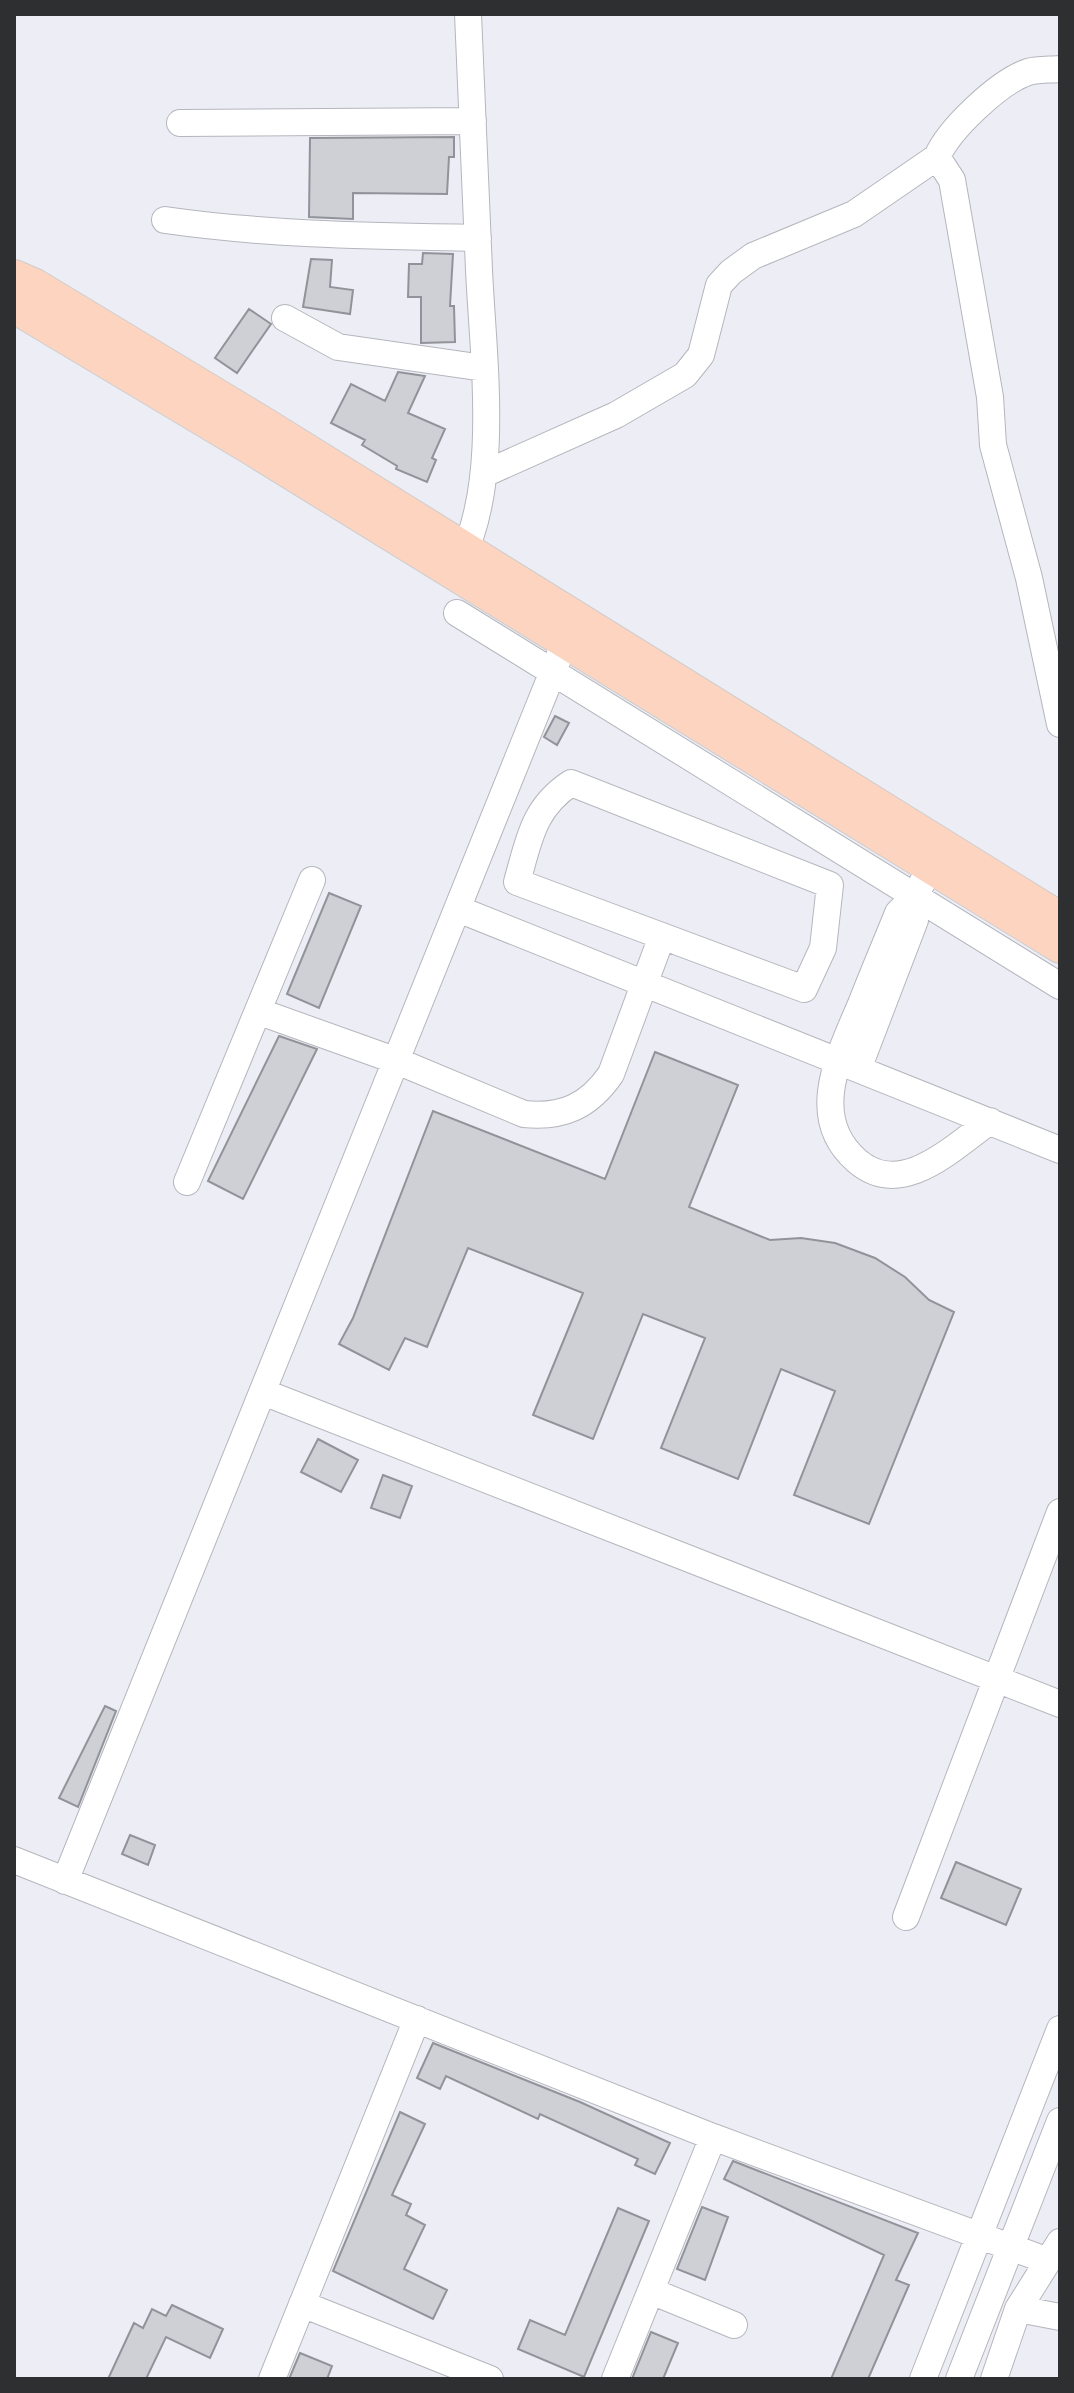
<svg xmlns="http://www.w3.org/2000/svg" width="1074" height="2393" viewBox="0 0 1074 2393" font-family="Overpass,sans-serif">
	<rect width="100%" height="100%" fill="#edeef5"/>
	<path fill="#cfd0d6" stroke="#92939a" stroke-width="2" d="M454,137V157H449L447,194L353,193V219L309,217L310,138Z
		M423,253L453,254L450,306H454L455,342L421,343V297H408L409,264H422Z
		M311,259L332,260L330,287L353,290L350,314L303,307Z
		M249,309L271,324L237,373L215,358Z
		M398,372L425,376L408,413L445,429L432,458L436,460L427,482L396,469L397,466L362,445L365,440L331,423L351,384L385,401Z
		M555,716L569,723L557,745L544,737Z
		M329,893L361,906L319,1008L287,994Z
		M279,1036L317,1049L243,1199L208,1181Z
		M655,1052L738,1085L689,1207L770,1240L801,1238L835,1243L875,1258L905,1277L929,1300L954,1312L869,1524L794,1495L835,1391L781,1369L738,1479L661,1448L705,1338L643,1314L593,1439L533,1415L583,1293L468,1248L427,1347L405,1338L389,1370L339,1344L353,1318L433,1111L605,1179Z
		M318,1439L358,1460L341,1492L301,1472Z
		M383,1475L412,1486L400,1518L371,1508Z
		M105,1706L116,1711L78,1807L59,1798Z
		M130,1835L155,1845L148,1865L122,1854Z
		M956,1862L1021,1889L1006,1925L941,1898Z
		M433,2043L580,2102L670,2143L655,2174L635,2165L638,2159L540,2114L538,2119L446,2076L440,2089L417,2078Z
		M400,2112L425,2124L392,2195L411,2204L406,2215L425,2225L404,2269L447,2290L433,2319L333,2271Z
		M733,2161L918,2233L896,2280L909,2285L868,2379H831L884,2255L724,2179Z
		M702,2207L728,2217L705,2280L677,2269Z
		M618,2208L649,2221L584,2377L518,2349L530,2320L565,2335Z
		M172,2305L223,2329L210,2358L166,2337L146,2379H108L134,2323L143,2328L152,2309L166,2316Z
		M651,2332L678,2343L663,2379H632Z
		M300,2353L332,2366L327,2379H289Z"/>
	<g fill="none" stroke-linecap="round" stroke-linejoin="round">
		<defs>
			<path id="minor" d="M180,123L473,121
				M937,157C949,129 999,82 1028,72C1038,69 1050,70 1060,69
				M165,220C269,235 373,236 478,238
				M285,318L338,347L484,368
				M484,474L616,415L685,375L701,355L719,285L731,272L753,256L854,214L937,157L952,180L990,397L993,445L1029,578L1060,724
				M459,563C501,484 483,358 479,270C476,184 472,99 468,14
				M457,613L1060,986
				M571,783L830,885L823,948L804,989L517,882C529,840 533,808 571,783Z
				M923,881L915,896L898,913C886,943 873,973 861,1004C840,1054 806,1117 857,1161C902,1200 953,1147 990,1121
				M458,909L1060,1150
				M260,1012L397,1061L524,1114C563,1118 589,1106 611,1074L662,936
				M858,1069L915,920V896
				M187,1182L312,880
				M263,1392L1060,1704
				M14,1860L713,2137L1048,2261
				M65,1881L564,644
				M906,1917L1060,1512
				M651,2291L734,2325
				M302,2304L490,2379
				M1018,2309L1060,2317
				M272,2379L417,2019
				M615,2379L713,2137
				M923,2379L1060,2029
				M959,2379L1060,2121
				M994,2379L1018,2309L1060,2242"/>
			<path id="major" d="M14,276L35,285L265,424L1060,918
				M14,307L250,448L1060,947"/>
		</defs>
		<use href="#minor" stroke="#b5b6bd" stroke-width="28"/>
		<use href="#major" stroke="#cdcdce" stroke-width="34"/>
		<use href="#minor" stroke="#fff" stroke-width="26"/>
		<use href="#major" stroke="#fdd4c0" stroke-width="32"/>
	</g>
	<rect width="1074" height="2393" fill="none" stroke="#2e2f31" stroke-width="32"/>
</svg>
